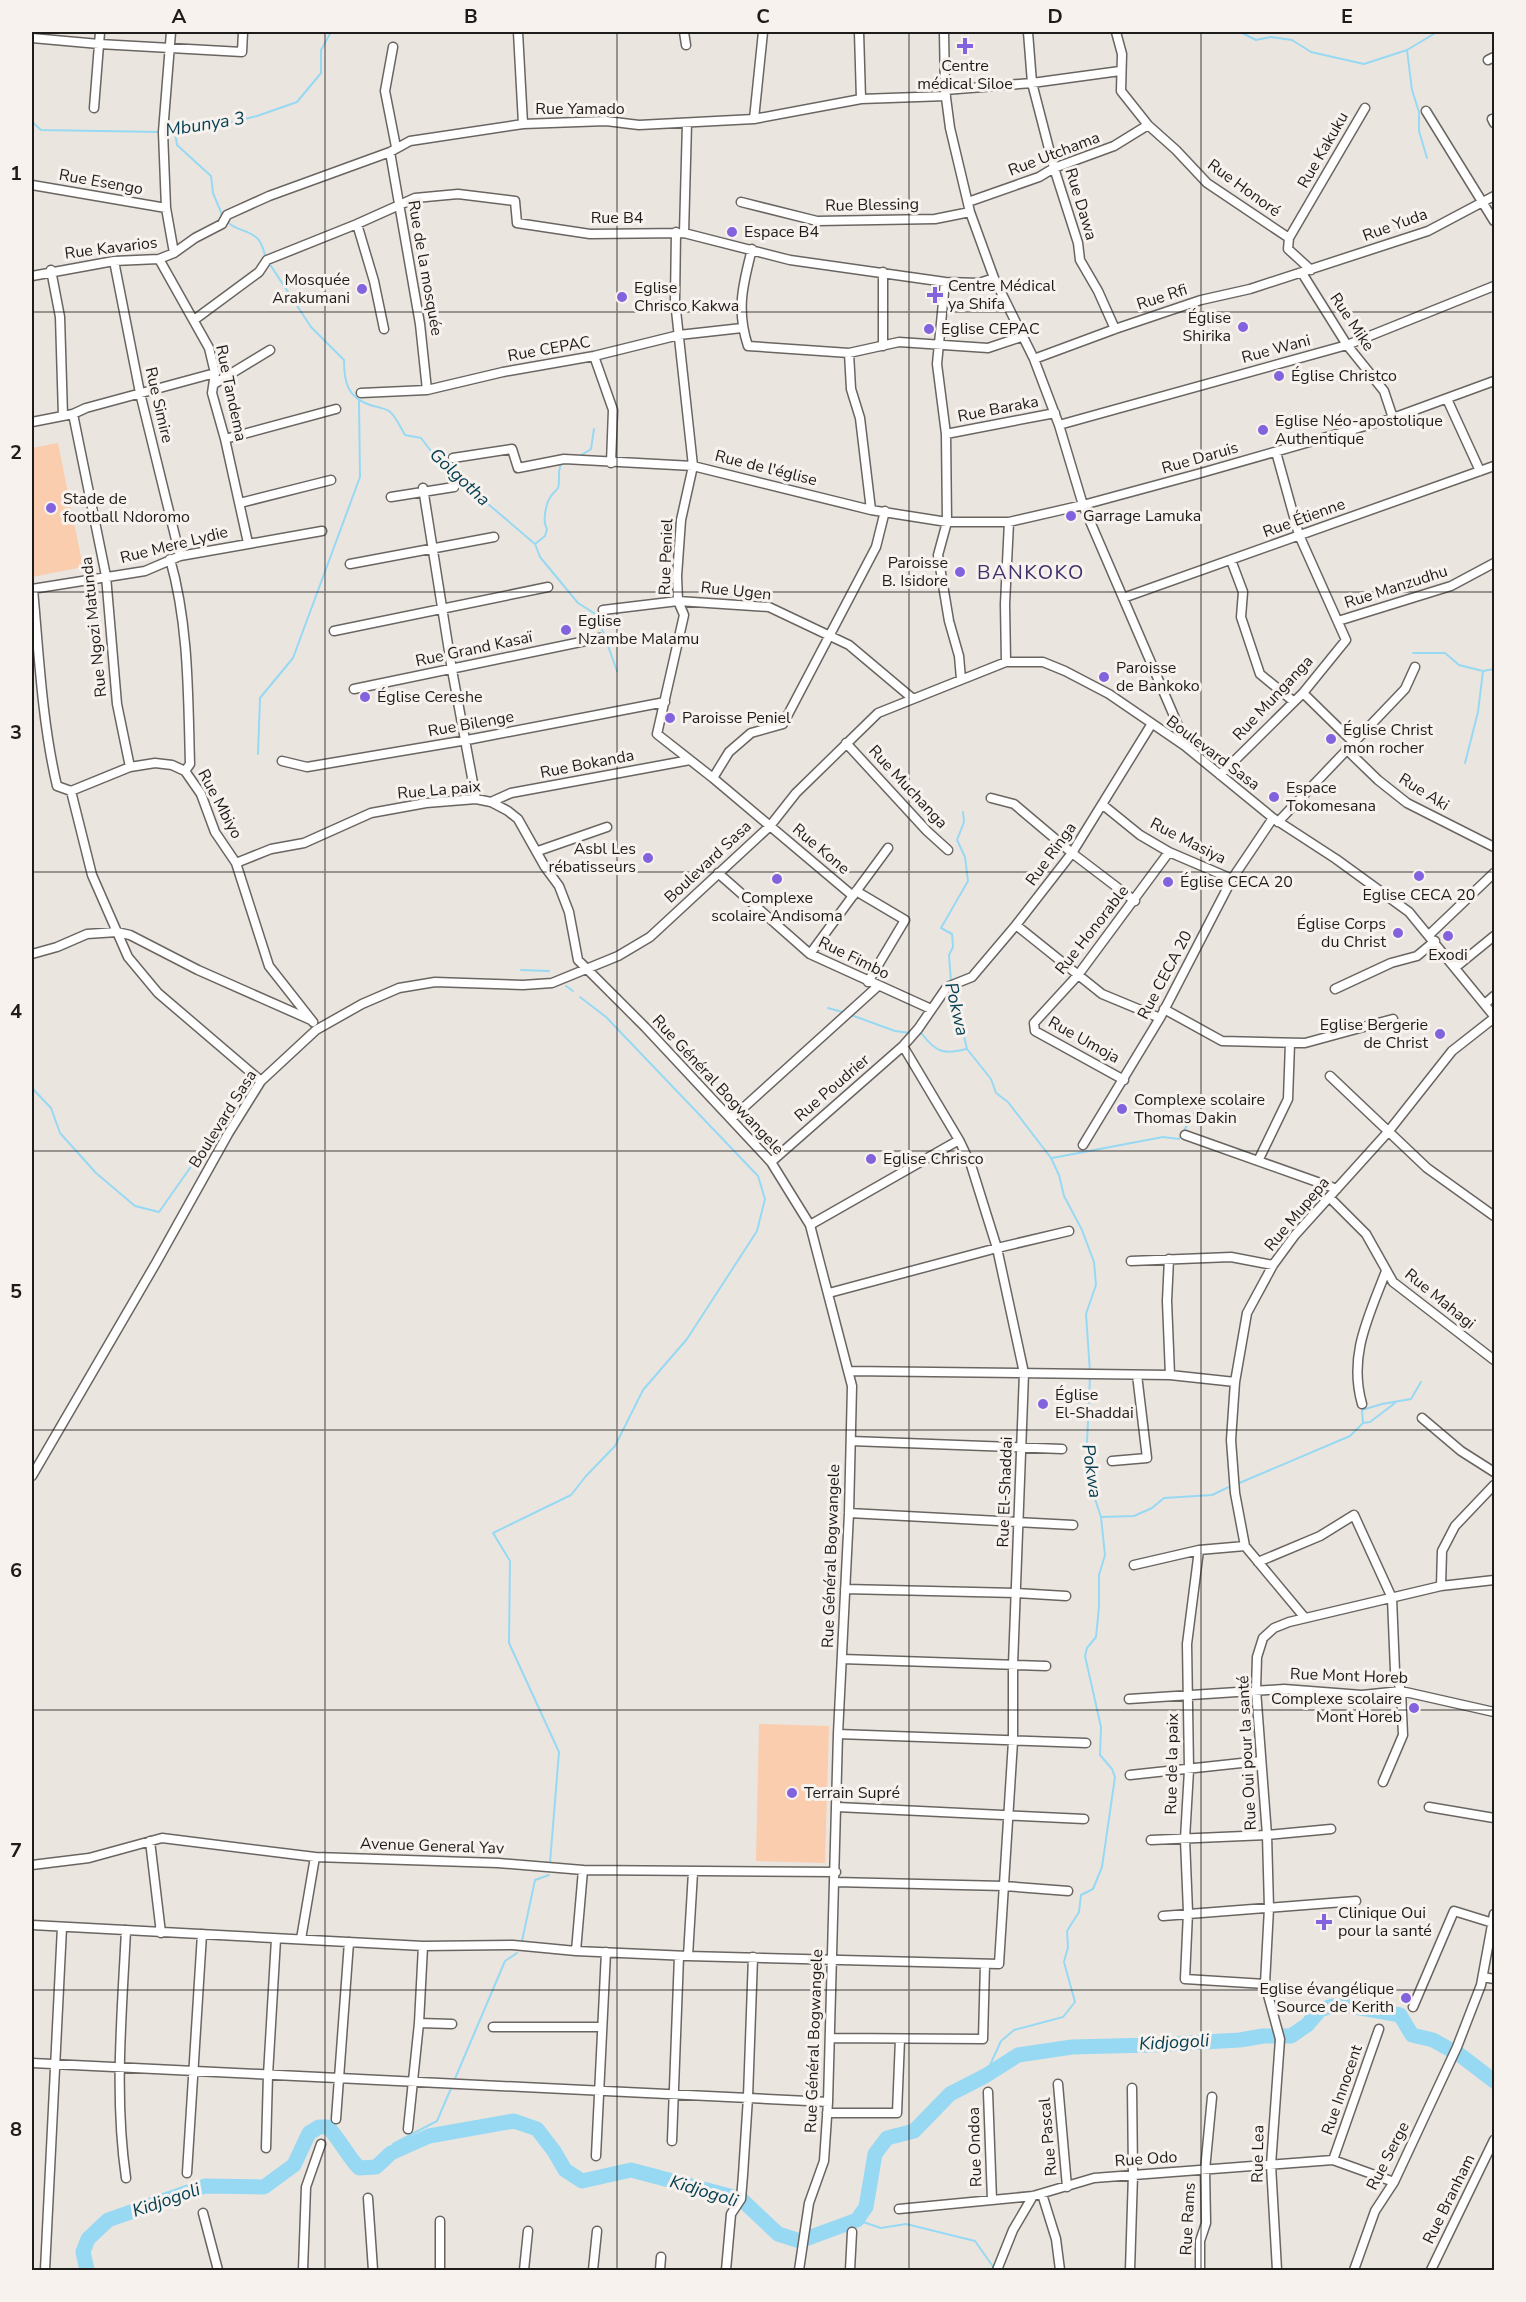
<svg xmlns="http://www.w3.org/2000/svg" width="1526" height="2302" viewBox="0 0 1526 2302" font-family="'Nunito Sans',sans-serif">
	<rect width="100%" height="100%" fill="#ebe5e0"/>
	<path fill="#f9cdad" d="M58,443L83,567L32,577V448Z
		M759,1724L829,1726L825,1863L756,1861Z"/>
	<g fill="none" stroke-linecap="round" stroke-linejoin="round">
		<path stroke="#97d9f3" stroke-width="2" d="M1240,32L1256,40L1271,37L1292,40L1311,52L1364,64L1407,50L1437,32
			M1407,50L1412,90L1419,112V131L1427,158
			M32,122L41,130L161,132
			M167,132L200,130L257,116L297,102L321,73V50L331,32
			M175,132L177,145L211,176L213,193L223,217
			M227,221C234,231 249,229 258,239C262,243 264,252 266,258
			M269,263L311,327L344,360C344,382 347,397 370,405C376,407 384,408 389,411C395,415 401,428 405,435L421,438L440,463L535,544L540,557L578,603L597,615L617,671
			M580,456L591,449L594,429
			M535,544L545,536L547,529C542,521 546,503 551,496C553,493 556,491 558,488C561,479 556,471 562,463
			M1413,653H1445L1459,665L1483,671L1494,669
			M258,754L260,698L293,658L360,477L359,401
			M1465,763L1478,712L1483,671
			M521,970L549,971
			M951,982L949,955L953,947L952,934L941,928L968,881L965,857L957,840L964,822L963,812
			M566,986L573,991
			M953,988L967,1049L991,1079L996,1093L1008,1102L1051,1158L1059,1175L1064,1196L1082,1230L1094,1262L1096,1285L1086,1314L1090,1372
			M828,1008L846,1013
			M851,1015L895,1031L911,1033
			M917,1033L922,1034C936,1052 943,1055 966,1049
			M32,1088L51,1108L60,1133L96,1173L135,1206L159,1212L240,1097
			M1052,1158L1163,1137L1179,1139L1196,1110
			M1363,1423L1370,1422L1395,1403
			M1237,1484L1350,1436L1363,1423L1362,1410L1382,1404L1411,1399L1421,1382
			M1101,1517L1134,1516L1152,1508L1164,1498L1212,1495L1231,1486
			M550,1863L559,1752L509,1643L510,1561L493,1533L571,1495L586,1476L615,1446L643,1390L687,1339L757,1231L765,1199L758,1176L606,1017L580,997
			M522,1941L535,1880L549,1875
			M985,2076L1001,2041L1014,2030L1063,2017L1075,2002L1064,1962L1068,1947L1067,1931L1079,1912L1081,1895L1093,1889L1102,1867L1115,1777L1112,1769L1100,1755L1101,1727L1085,1656L1087,1648L1096,1637L1099,1607V1575L1105,1555L1101,1517L1091,1487L1087,1442L1090,1377
			M454,2081L505,1961L517,1953
			M391,2153L393,2144L437,2121L452,2086
			M857,2220L881,2228L906,2224L975,2241L994,2268"/>
		<path stroke="#97d9f3" stroke-width="15" d="M87,2270L83,2252L88,2239L108,2220L205,2186L264,2187L294,2165L309,2133L319,2127H328C340,2140 347,2155 359,2168L376,2167L391,2153L429,2136L514,2121L537,2129L554,2151L565,2170L582,2181L631,2170L741,2199L778,2234L800,2241L857,2220L866,2207L875,2154L887,2138L914,2131L950,2094L985,2076L1018,2055L1072,2047L1151,2045L1240,2040L1263,2036H1291L1307,2025L1320,2010L1332,2006L1344,2005L1400,2015L1412,2035L1433,2040L1460,2055L1494,2081"/>
		<defs>
			<path id="minor" d="M171,32L163,132L166,208L174,253
				M518,32L523,124
				M684,32L686,45
				M859,32L861,99
				M944,32L945,90L950,128L970,212L994,278L1034,359L1059,425L1083,505L1177,723L1185,746
				M1028,32L1032,83L1054,168L1078,243L1080,260L1098,291L1115,329
				M1116,32L1122,54L1121,91L1148,125L1176,150L1207,183L1289,238L1288,249L1311,270
				M32,38L99,44L242,52L243,32
				M393,47L385,91L396,147
				M1488,60L1494,57
				M945,90L1032,83L1120,71
				M94,108L100,32
				M1426,111L1494,221
				M754,119L763,32
				M1492,119L1494,123
				M390,152L420,324L427,390
				M32,185L166,208
				M741,202L817,221L935,219L970,212
				M968,202L1039,177L1054,168L1114,146L1148,125
				M357,224L374,281L384,329
				M676,232L675,301L693,466L681,520L677,576L678,601L684,615L657,734L713,778L853,896
				M684,233L687,123
				M1289,238L1365,108
				M752,249C743,284 736,310 748,346L849,353L899,342L988,348L1024,336
				M159,259L209,348L215,373L212,393L225,439L248,543
				M114,261L140,393L180,556
				M51,270L60,317L63,416
				M883,272V346
				M1302,273L1347,345L1384,391L1393,418
				M32,276L114,261L159,259L174,253L195,238L222,224L227,215L269,196L390,152L410,141L523,124L606,121L639,125L754,119L861,99L946,96
				M945,282L937,364L946,434L947,522L938,555L949,621L959,656L961,679
				M194,320L259,272L267,260L357,224L415,198L458,194L515,201L517,223L590,234L684,233L790,260L945,282L979,283L994,278
				M849,353L851,389L860,418L871,510
				M594,356L613,410L611,463
				M1034,359L1115,329L1201,300L1250,289L1428,231L1494,196
				M214,384L270,350
				M361,393L427,390L503,372L594,356L679,335L742,328
				M1447,399L1480,471
				M73,414L106,576L117,704L130,767
				M32,422L73,414L86,408L215,373
				M1059,425L1347,345L1494,286
				M946,434L1055,413
				M225,439L336,409
				M453,458L512,449L518,468L564,459L693,466L871,510L947,522H1009L1083,505L1201,473L1393,418L1494,381
				M423,488L452,670L476,799
				M391,497L454,487
				M240,503L331,480
				M170,559C189,625 188,696 190,764L185,771
				M1231,560L1243,592L1241,617L1260,674L1293,701
				M350,564L494,537
				M32,589L145,571L180,556L322,531
				M33,589C39,655 42,722 57,786L71,791L92,875L128,957L158,993L261,1081
				M1123,598L1494,466
				M603,610L678,601L769,607L849,645L912,698
				M1338,621L1451,586L1494,563
				M334,631L548,587
				M1006,662L1005,604L1009,522
				M354,689L600,638
				M1303,693L1353,742
				M846,743L927,831L948,850
				M1346,749L1378,780L1407,803L1494,847
				M282,761L307,767L467,740L665,702
				M1220,775L1303,693L1346,640L1299,535L1276,452
				M713,778L729,752L751,733L783,724L876,547L885,511
				M71,791L130,767L155,763L172,765L185,771L201,794L215,832L236,863L269,966L313,1022
				M991,798L1014,804L1072,853L1135,901
				M491,802L511,793L690,760
				M1103,805L1140,835L1169,852L1232,879
				M1278,822L1405,689L1415,667
				M538,851L607,827
				M236,863L271,849L304,843L371,813L426,803L476,799L491,802L508,811L518,819L545,867L559,886L569,912L578,960L645,1027L771,1162L810,1225L852,1386L849,1513L838,1734L828,2102L824,2161L809,2203L799,2270
				M718,873L810,954L931,1009
				M856,891L905,920L868,982
				M1016,925L1102,994L1160,1018
				M1429,935L1494,873
				M32,954L57,947L87,934L117,932L130,935L198,970L311,1020
				M810,954L888,848
				M1456,967L1494,936
				M1335,989L1391,963L1417,956L1435,941
				M1486,1003L1494,996
				M1164,1009L1222,1041L1305,1043L1393,1019
				M1330,1076L1427,1168L1494,1216
				M1124,1080L1035,1031L1034,1023L1078,975L1169,852
				M731,1119L878,986
				M1185,1135L1337,1189
				M1083,1145L1160,1018L1232,879L1273,818
				M1259,1159L1288,1099L1290,1043
				M771,1162L903,1046L918,1029L947,987L972,977L1016,925L1072,853L1151,725
				M1329,1197L1366,1234L1393,1282L1494,1360
				M810,1225L959,1140
				M1169,1259L1167,1301L1170,1375
				M1131,1261L1231,1257L1273,1265
				M829,1293L997,1248L1069,1231
				M849,1371L1170,1375L1235,1382
				M1362,1404C1348,1355 1369,1316 1386,1271
				M1422,1418L1461,1451L1494,1472
				M851,1441L1062,1449
				M1112,1461L1147,1458L1137,1375
				M32,1476L156,1263L228,1134L261,1081L316,1030L362,1004L399,988L435,982L523,985L552,983L618,956L650,937L770,826L796,793L878,713L1006,662H1043L1065,671L1109,694L1185,746L1273,818L1336,859L1409,912L1494,1016
				M849,1513L1073,1525
				M1199,1550L1187,1644L1189,1770L1185,1839L1188,1912L1185,1979L1265,1984
				M1258,1562L1320,1536L1354,1515L1392,1598L1395,1671L1401,1691L1403,1735L1383,1782
				M1134,1565L1199,1550L1245,1546
				M1441,1586L1442,1551L1455,1526L1494,1485
				M845,1589L1016,1593L1066,1596
				M1305,1618L1245,1546L1235,1493L1231,1440L1235,1382L1247,1313L1273,1265L1295,1235L1388,1132L1452,1051L1494,1018
				M842,1659L1046,1666
				M1129,1699L1284,1689L1362,1695L1401,1691L1494,1712
				M838,1734L1086,1743
				M1130,1775L1260,1761
				M837,1807L1084,1819
				M1429,1807L1494,1818
				M1151,1840L1267,1835L1331,1829
				M150,1841L161,1933
				M32,1865L89,1858L162,1838L315,1857L498,1863L583,1870L836,1872
				M835,1882L1004,1886L1068,1891
				M1163,1916L1356,1901
				M32,1925L423,1946L513,1945L576,1951L688,1956L999,1964L1013,1741V1665L1024,1373L997,1248L971,1165L959,1140L903,1046
				M301,1939L315,1857
				M576,1951L583,1870
				M688,1956L693,1872
				M1483,1977L1494,1979
				M1413,2007L1454,1911L1493,1923
				M419,2023L452,2024
				M493,2027H601
				M831,2038L983,2039L985,1964
				M32,2063L828,2102
				M1058,2084L1067,2187
				M988,2092L992,2200
				M827,2113H897L900,2039
				M336,2119L349,1942
				M408,2129L419,2023L423,1946
				M672,2141L679,1956
				M266,2148L268,2075L276,1939
				M596,2156L606,1952
				M1333,2160L1379,2029
				M187,2173L202,1934
				M126,2178C114,2096 122,2013 126,1930
				M1042,2194L1056,2239L1060,2270
				M368,2198L373,2270
				M899,2209L1033,2196L1094,2178L1333,2160L1394,2182
				M203,2213L218,2270
				M440,2221V2270
				M45,2270L62,1927
				M303,2270L306,2187L321,2144
				M524,2270L528,2231
				M593,2270L597,2231
				M660,2270L661,2257
				M726,2270L731,2214L741,2199L743,2175L748,2097L753,1957
				M850,2270L852,2232
				M997,2270L1013,2230L1033,2196
				M1130,2270L1133,2174L1132,2088
				M1200,2270V2241L1206,2223L1205,2170L1212,2097
				M1277,2270L1271,2165L1280,2039L1265,1984L1269,1908L1267,1835L1256,1690L1257,1657L1263,1638L1274,1628L1289,1622L1441,1586L1494,1580
				M1354,2270L1375,2211L1394,2182L1457,2047L1481,1985L1494,1914
				M1431,2270L1494,2140"/>
		</defs>
		<use href="#minor" stroke="#6a6561" stroke-width="11"/>
		<use href="#minor" stroke="#fff" stroke-width="8"/>
	</g>
	<path fill="none" stroke="#1e1c1a" stroke-width="1.5" stroke-opacity="0.55" d="M325,32V2270M617,32V2270M909,32V2270M1201,32V2270M32,312H1494M32,592H1494M32,872H1494M32,1151H1494M32,1430H1494M32,1710H1494M32,1990H1494"/>
	<g fill="#8362dd" stroke="#f8f2ee" stroke-width="2">
		<path d="M962 37h6v6h6v6h-6v6h-6v-6h-6v-6h6z"/>
		<circle cx="732" cy="232" r="6"/>
		<circle cx="362" cy="289" r="6"/>
		<path d="M932 286h6v6h6v6h-6v6h-6v-6h-6v-6h6z"/>
		<circle cx="622" cy="297" r="6"/>
		<circle cx="1243" cy="327" r="6"/>
		<circle cx="929" cy="329" r="6"/>
		<circle cx="1279" cy="376" r="6"/>
		<circle cx="1263" cy="430" r="6"/>
		<circle cx="51" cy="508" r="6"/>
		<circle cx="1071" cy="516" r="6"/>
		<circle cx="960" cy="572" r="6"/>
		<circle cx="566" cy="630" r="6"/>
		<circle cx="1104" cy="677" r="6"/>
		<circle cx="365" cy="697" r="6"/>
		<circle cx="670" cy="718" r="6"/>
		<circle cx="1331" cy="739" r="6"/>
		<circle cx="1274" cy="797" r="6"/>
		<circle cx="648" cy="858" r="6"/>
		<circle cx="1419" cy="876" r="6"/>
		<circle cx="777" cy="879" r="6"/>
		<circle cx="1168" cy="882" r="6"/>
		<circle cx="1398" cy="933" r="6"/>
		<circle cx="1448" cy="936" r="6"/>
		<circle cx="1440" cy="1034" r="6"/>
		<circle cx="1122" cy="1109" r="6"/>
		<circle cx="871" cy="1159" r="6"/>
		<circle cx="1043" cy="1404" r="6"/>
		<circle cx="1414" cy="1708" r="6"/>
		<circle cx="792" cy="1793" r="6"/>
		<path d="M1321 1913h6v6h6v6h-6v6h-6v-6h-6v-6h6z"/>
		<circle cx="1406" cy="1998" r="6"/>
	</g>
	<g text-anchor="middle" dominant-baseline="central" stroke-width="6" stroke-linejoin="round" paint-order="stroke">
		<g font-size="16" fill="#1e1c1a" stroke="#f8f2ee" text-anchor="start">
			<text x="965" y="66" text-anchor="middle">Centre<tspan x="965" dy="18">médical Siloe</tspan></text>
			<text x="744" y="232">Espace B4</text>
			<text x="350" y="280" text-anchor="end">Mosquée<tspan x="350" dy="18">Arakumani</tspan></text>
			<text x="948" y="286">Centre Médical<tspan x="948" dy="18">ya Shifa</tspan></text>
			<text x="634" y="288">Eglise<tspan x="634" dy="18">Chrisco Kakwa</tspan></text>
			<text x="1231" y="318" text-anchor="end">Église<tspan x="1231" dy="18">Shirika</tspan></text>
			<text x="941" y="329">Eglise CEPAC</text>
			<text x="1291" y="376">Église Christco</text>
			<text x="1275" y="421">Eglise Néo-apostolique<tspan x="1275" dy="18">Authentique</tspan></text>
			<text x="63" y="499">Stade de<tspan x="63" dy="18">football Ndoromo</tspan></text>
			<text x="1083" y="516">Garrage Lamuka</text>
			<text x="948" y="563" text-anchor="end">Paroisse<tspan x="948" dy="18">B. Isidore</tspan></text>
			<text x="578" y="621">Eglise<tspan x="578" dy="18">Nzambe Malamu</tspan></text>
			<text x="1116" y="668">Paroisse<tspan x="1116" dy="18">de Bankoko</tspan></text>
			<text x="377" y="697">Église Cereshe</text>
			<text x="682" y="718">Paroisse Peniel</text>
			<text x="1343" y="730">Église Christ<tspan x="1343" dy="18">mon rocher</tspan></text>
			<text x="1286" y="788">Espace<tspan x="1286" dy="18">Tokomesana</tspan></text>
			<text x="636" y="849" text-anchor="end">Asbl Les<tspan x="636" dy="18">rébatisseurs</tspan></text>
			<text x="1180" y="882">Église CECA 20</text>
			<text x="1419" y="895" text-anchor="middle">Eglise CECA 20</text>
			<text x="777" y="898" text-anchor="middle">Complexe<tspan x="777" dy="18">scolaire Andisoma</tspan></text>
			<text x="1386" y="924" text-anchor="end">Église Corps<tspan x="1386" dy="18">du Christ</tspan></text>
			<text x="1448" y="955" text-anchor="middle">Exodi</text>
			<text x="1428" y="1025" text-anchor="end">Eglise Bergerie<tspan x="1428" dy="18">de Christ</tspan></text>
			<text x="1134" y="1100">Complexe scolaire<tspan x="1134" dy="18">Thomas Dakin</tspan></text>
			<text x="883" y="1159">Eglise Chrisco</text>
			<text x="1055" y="1395">Église<tspan x="1055" dy="18">El-Shaddai</tspan></text>
			<text x="1402" y="1699" text-anchor="end">Complexe scolaire<tspan x="1402" dy="18">Mont Horeb</tspan></text>
			<text x="804" y="1793">Terrain Supré</text>
			<text x="1338" y="1913">Clinique Oui<tspan x="1338" dy="18">pour la santé</tspan></text>
			<text x="1394" y="1989" text-anchor="end">Eglise évangélique<tspan x="1394" dy="18">Source de Kerith</tspan></text>
		</g>
		<g font-size="16" fill="#1e1c1a" stroke="#f8f2ee">
			<text x="580" y="109">Rue Yamado</text>
			<text transform="translate(1323 150) rotate(-60)">Rue Kakuku</text>
			<text transform="translate(1054 154) rotate(-21)">Rue Utchama</text>
			<text transform="translate(101 182) rotate(10)">Rue Esengo</text>
			<text transform="translate(1244 188) rotate(36)">Rue Honoré</text>
			<text transform="translate(1081 204) rotate(73)">Rue Dawa</text>
			<text transform="translate(872 205) rotate(-1)">Rue Blessing</text>
			<text x="617" y="218">Rue B4</text>
			<text transform="translate(1395 225) rotate(-20)">Rue Yuda</text>
			<text transform="translate(111 248) rotate(-7)">Rue Kavarios</text>
			<text transform="translate(425 268) rotate(80)">Rue de la mosquée</text>
			<text transform="translate(1162 297) rotate(-18)">Rue Rfi</text>
			<text transform="translate(1352 322) rotate(56)">Rue Mike</text>
			<text transform="translate(549 349) rotate(-10)">Rue CEPAC</text>
			<text transform="translate(1276 349) rotate(-15)">Rue Wani</text>
			<text transform="translate(231 393) rotate(78)">Rue Tandema</text>
			<text transform="translate(159 405) rotate(77)">Rue Simire</text>
			<text transform="translate(998 409) rotate(-11)">Rue Baraka</text>
			<text transform="translate(1200 458) rotate(-16)">Rue Daruis</text>
			<text transform="translate(766 468) rotate(14)">Rue de l'église</text>
			<text transform="translate(1304 518) rotate(-20)">Rue Étienne</text>
			<text transform="translate(174 545) rotate(-14)">Rue Mere Lydie</text>
			<text transform="translate(666 557) rotate(-88)">Rue Peniel</text>
			<text transform="translate(1396 587) rotate(-18)">Rue Manzudhu</text>
			<text transform="translate(736 591) rotate(6)">Rue Ugen</text>
			<text transform="translate(94 627) rotate(-96)">Rue Ngozi Matunda</text>
			<text transform="translate(474 649) rotate(-12)">Rue Grand Kasaï</text>
			<text transform="translate(1273 698) rotate(-47)">Rue Munganga</text>
			<text transform="translate(471 724) rotate(-10)">Rue Bilenge</text>
			<text transform="translate(1213 753) rotate(37)">Boulevard Sasa</text>
			<text transform="translate(587 764) rotate(-11)">Rue Bokanda</text>
			<text transform="translate(908 787) rotate(47)">Rue Muchanga</text>
			<text transform="translate(439 790) rotate(-5)">Rue La paix</text>
			<text transform="translate(1424 792) rotate(32)">Rue Aki</text>
			<text transform="translate(220 804) rotate(62)">Rue Mbiyo</text>
			<text transform="translate(1188 841) rotate(27)">Rue Masiya</text>
			<text transform="translate(821 849) rotate(40)">Rue Kone</text>
			<text transform="translate(1051 854) rotate(-54)">Rue Ringa</text>
			<text transform="translate(708 862) rotate(-43)">Boulevard Sasa</text>
			<text transform="translate(1092 930) rotate(-52)">Rue Honorable</text>
			<text transform="translate(854 958) rotate(26)">Rue Fimbo</text>
			<text transform="translate(1165 975) rotate(-62)">Rue CECA 20</text>
			<text transform="translate(1084 1040) rotate(29)">Rue Umoja</text>
			<text transform="translate(718 1085) rotate(47)">Rue Général Bogwangele</text>
			<text transform="translate(832 1088) rotate(-41)">Rue Poudrier</text>
			<text transform="translate(223 1119) rotate(-58)">Boulevard Sasa</text>
			<text transform="translate(1297 1214) rotate(-50)">Rue Mupepa</text>
			<text transform="translate(1440 1299) rotate(39)">Rue Mahagi</text>
			<text transform="translate(1005 1492) rotate(-88)">Rue El-Shaddai</text>
			<text transform="translate(831 1556) rotate(-88)">Rue Général Bogwangele</text>
			<text transform="translate(1349 1676) rotate(2)">Rue Mont Horeb</text>
			<text transform="translate(1247 1753) rotate(-93)">Rue Oui pour la santé</text>
			<text transform="translate(1172 1764) rotate(-89)">Rue de la paix</text>
			<text transform="translate(432 1846) rotate(2)">Avenue General Yav</text>
			<text transform="translate(814 2041) rotate(-88)">Rue Général Bogwangele</text>
			<text transform="translate(1342 2090) rotate(-71)">Rue Innocent</text>
			<text transform="translate(1048 2137) rotate(-95)">Rue Pascal</text>
			<text transform="translate(975 2147) rotate(-92)">Rue Ondoa</text>
			<text transform="translate(1258 2154) rotate(-89)">Rue Lea</text>
			<text transform="translate(1388 2156) rotate(-63)">Rue Serge</text>
			<text transform="translate(1146 2159) rotate(-4)">Rue Odo</text>
			<text transform="translate(1449 2199) rotate(-64)">Rue Branham</text>
			<text transform="translate(1188 2219) rotate(-87)">Rue Rams</text>
		</g>
		<g font-size="18" font-style="italic" fill="#074153" stroke="#f8f2ee">
			<text transform="translate(205 124) rotate(-9)">Mbunya 3</text>
			<text transform="translate(460 477) rotate(43)">Golgotha</text>
			<text transform="translate(957 1009) rotate(77)">Pokwa</text>
			<text transform="translate(1092 1471) rotate(82)">Pokwa</text>
			<text transform="translate(1174 2042) rotate(-3)">Kidjogoli</text>
			<text transform="translate(704 2191) rotate(17)">Kidjogoli</text>
			<text transform="translate(166 2200) rotate(-19)">Kidjogoli</text>
		</g>
		<g font-size="20" letter-spacing="1.5" fill="#3f306b" stroke="#f8f2ee">
			<text x="1031" y="572">BANKOKO</text>
		</g>
	</g>
	<rect width="1526" height="2302" fill="none" stroke="#f8f2ee" stroke-width="66"/>
	<rect x="33" y="33" width="1460" height="2236" fill="none" stroke="#1e1c1a" stroke-width="2"/>
	<g font-size="20" text-anchor="middle" font-weight="bold" fill="#1e1c1a">
		<text x="179" y="23">A</text>
		<text x="471" y="23">B</text>
		<text x="763" y="23">C</text>
		<text x="1055" y="23">D</text>
		<text x="1347" y="23">E</text>
		<text x="16" y="180">1</text>
		<text x="16" y="459">2</text>
		<text x="16" y="739">3</text>
		<text x="16" y="1018">4</text>
		<text x="16" y="1298">5</text>
		<text x="16" y="1577">6</text>
		<text x="16" y="1857">7</text>
		<text x="16" y="2136">8</text>
	</g>
</svg>
